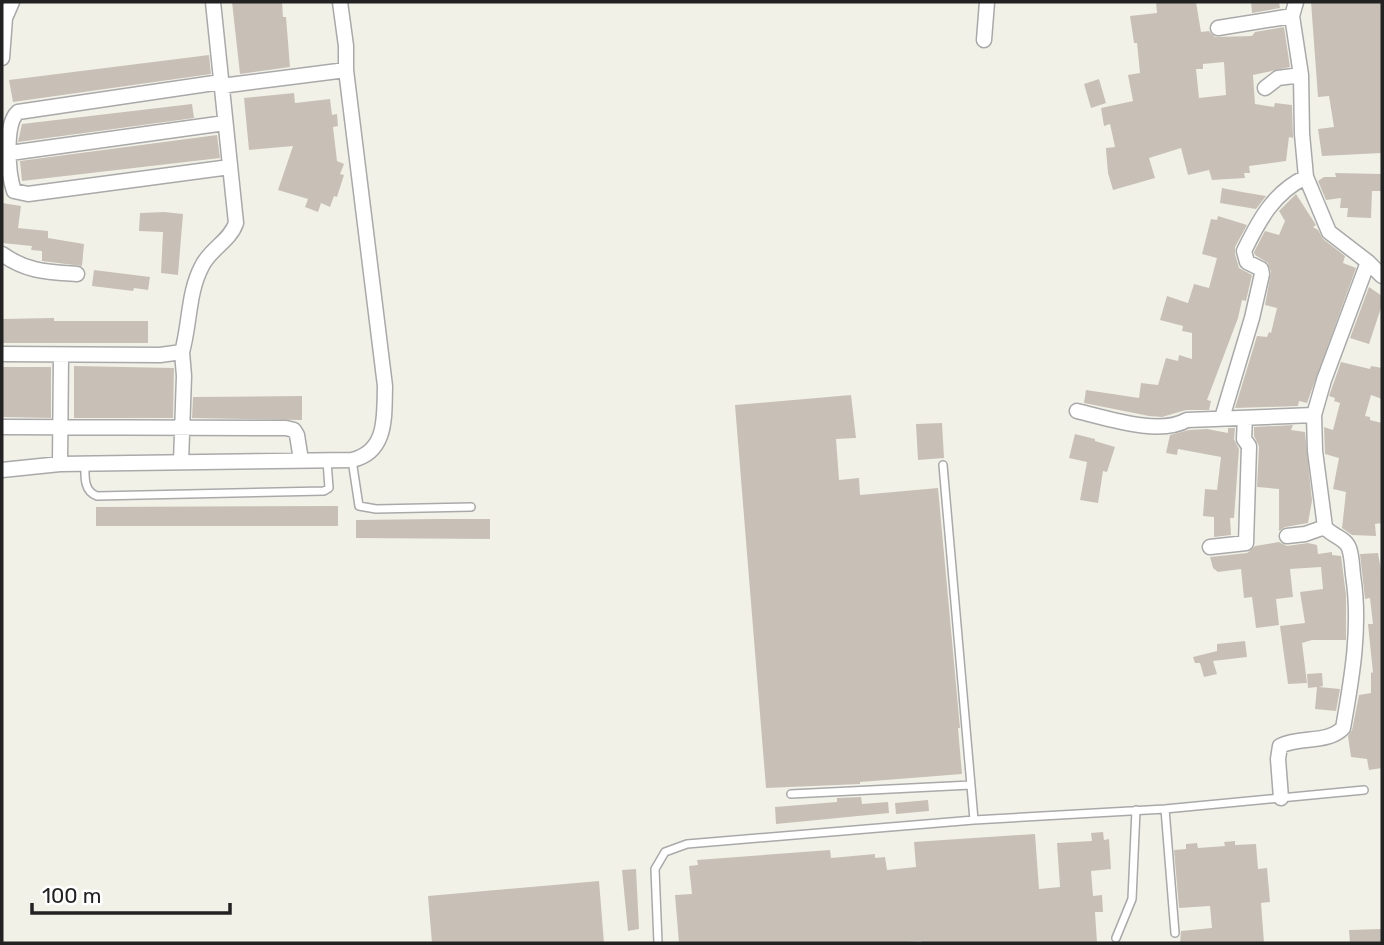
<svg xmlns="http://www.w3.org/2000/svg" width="1384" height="945" viewBox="0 0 1384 945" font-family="Rubik,sans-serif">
	<rect width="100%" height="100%" fill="#f2f1e8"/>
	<path fill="#c8c0b7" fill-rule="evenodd" d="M232,2H282L283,17H286L290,67L240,74Z
		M1156,2H1196L1201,32L1209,31L1215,37L1252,36L1255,32L1284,27L1290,67L1253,75L1255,104L1274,107L1275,103L1292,105L1293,138L1289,137L1286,161L1249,166L1250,173H1244L1245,178L1212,180L1209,170L1188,175L1181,148L1149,158L1155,178L1113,190L1108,173L1106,150V148L1115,147L1110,124L1104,126L1101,108L1133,101L1128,75L1140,73L1137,43H1134L1130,16L1157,13ZM1224,62L1226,95L1199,98L1196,69H1203V64Z
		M1251,2H1279L1280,8L1252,13Z
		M1311,2H1382V153L1322,156L1318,129L1334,127L1329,96L1318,97Z
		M209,55L211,74L13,102L9,80Z
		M1099,79L1106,103L1091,108L1084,84Z
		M294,93L295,103L330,99L332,115L337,114L338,126L333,127L337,161L344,164L340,174L344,175L337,197L334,196L330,207L321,203L318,212L305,207L308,199L278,190L293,146L249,150L244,98Z
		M192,104L194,118L18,142L22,124Z
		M217,135L220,158L22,181L20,161Z
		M1335,173L1382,174V191H1372L1371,218L1347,217L1348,208H1340L1341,198L1326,200L1318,181L1324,177H1336Z
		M1222,188L1242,192L1266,196L1256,209L1220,203Z
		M1296,194L1316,225L1313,227L1318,230L1323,239L1345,256L1343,263L1356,268L1307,403L1299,401L1298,406L1235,408L1257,336L1267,337L1269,332L1271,333L1277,308L1265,305L1271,272L1268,263L1255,255L1254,252L1265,231L1279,235L1285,221L1279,211Z
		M2,203L21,206L18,228L48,231V238L84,244L82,266L42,261V251L31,250L32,246L2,243Z
		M164,212L183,214L178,275L161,273L163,232L139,231L140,213Z
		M1218,216L1247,225L1235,247V254L1239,268L1252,275L1246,301L1242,300L1238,318L1207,400L1211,401L1209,410H1186L1162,417L1149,416L1084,403L1086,390L1139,398L1141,383L1158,385L1166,358L1178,361L1179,355L1192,359V333L1182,331L1183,326L1160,320L1167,296L1188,303L1194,284L1209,288L1217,258L1202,254L1211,219L1217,220Z
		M94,270L150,277L148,290L134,288L133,291L92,286Z
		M1369,287L1382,296V305L1369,344L1350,338Z
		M54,318V321H148V343H2V319Z
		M1341,362L1370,369L1371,366L1382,368V399L1371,395L1365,416L1370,417V420L1382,423V523L1375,524L1376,536L1352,535L1342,528L1346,492L1333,489L1339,458L1325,454L1324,427L1333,430L1340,403L1334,401L1335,398L1329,396Z
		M74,366L174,368L173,418H74Z
		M2,367H51V418L2,417Z
		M851,395L856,438L836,439L839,480L859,478L860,495L938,488L960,728H958L962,774L860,782V784L766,788L735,405Z
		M302,396V420L192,418L193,397Z
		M942,423L944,458L918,460L916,424Z
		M1293,425L1291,430L1305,432L1312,501L1308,523L1285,527L1279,531V489L1257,487L1259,446L1254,436V427Z
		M1228,428H1235L1234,439L1239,449L1234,518H1230L1231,535L1214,537V517L1203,516L1205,489L1217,490L1221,457L1178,449L1177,455L1166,453L1170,435L1189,430L1207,429L1228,433Z
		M1075,434L1095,439V441L1115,447L1107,472L1103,471L1098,503L1080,500L1087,462L1069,458Z
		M338,506V526H96V507Z
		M438,519H490V539L356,538V520Z
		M1279,542L1287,546L1308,543L1317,545L1318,554L1332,552V555L1341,556L1346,595V640H1312L1302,643L1307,683L1288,684L1280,626L1305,623L1300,592L1323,589L1321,567L1290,569L1293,597L1276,599L1279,625L1256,628L1252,597L1244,598L1241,569L1218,572L1213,568L1210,557L1247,553L1255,546Z
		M1378,553L1382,576V768L1369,770L1367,759L1351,757L1348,736L1352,730L1359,695L1371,693V672L1373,673L1368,624H1373L1370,598L1365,599L1360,554Z
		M1245,641L1247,657L1213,661L1217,674L1204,677L1200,663H1195L1193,657L1217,651V644Z
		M1322,673L1323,686L1319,687L1340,689L1336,711L1315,709L1317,687L1308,688L1307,674Z
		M861,797L862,804L888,802L889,813L776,824L775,807L837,802V798Z
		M928,800L929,811L896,814L895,803Z
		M1103,832L1104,840L1109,839L1111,869L1091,871L1093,896L1102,895L1103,912H1095L1097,943H921V941L888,943H679L675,895L692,894L689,866L698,865L697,860L830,850L831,858L875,854V858L885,857L887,870L916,867L914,842L1035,834L1039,889L1060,887L1057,843L1092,841L1091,833Z
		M1235,841V845L1256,844L1258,869L1267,868L1270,902L1261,903L1264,943H1180L1181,931L1212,928L1210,906L1179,908L1174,850L1186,849V844L1197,843L1198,848L1225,846L1224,842Z
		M636,869L639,929L628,931L622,870Z
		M599,881L604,943H432L428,896Z
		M1382,929V943H1350L1349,930Z"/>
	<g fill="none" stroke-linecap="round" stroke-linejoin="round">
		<defs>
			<path id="lane" d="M352,460L359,506L376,509L471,507
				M85,463C85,475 83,491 97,496L324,491L329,488L327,461
				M943,465L974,820
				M791,794L971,785
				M1165,809L1175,933
				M1116,938L1132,899L1136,810
				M658,943L655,869L665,852L687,844L974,820L1165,809L1364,790"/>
			<path id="street" d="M1296,2L1292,16L1301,75L1302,134L1306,177L1329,232L1368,262L1382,276
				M1218,28L1292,16
				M984,40L987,2
				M2,58L5,18L12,2
				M221,82L18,112C4,124 8,174 14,191L28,194L230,167
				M221,86L346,70
				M1265,88L1278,78L1301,75
				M10,153L225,123
				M2,254C27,272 48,272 77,274
				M2,354L160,355L182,352C190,324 188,292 202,266C210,249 230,241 236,223L213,2
				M1077,411C1107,418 1159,436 1187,420L1314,415L1324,380L1368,262
				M1222,418L1252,318L1262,274L1261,269L1247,262L1244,251C1259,220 1274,192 1306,177
				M2,427L286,428L294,430L297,435L301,460
				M181,462L184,376L182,352
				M60,464L61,355
				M2,470L60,464L352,460C388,452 384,415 385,386L346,70V46L340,2
				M1287,536L1305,534L1325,527
				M1210,547L1246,543L1249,446L1244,439L1245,418
				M1281,798L1278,759L1280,746C1300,736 1327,744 1343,728C1352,678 1361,626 1353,575C1352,567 1352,556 1349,548C1345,537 1331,536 1325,527L1315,451L1314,415"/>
		</defs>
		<use href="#lane" stroke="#a9a9a9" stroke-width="10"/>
		<use href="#street" stroke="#a9a9a9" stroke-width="17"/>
		<use href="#lane" stroke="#fff" stroke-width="7"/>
		<use href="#street" stroke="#fff" stroke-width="14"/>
	</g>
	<rect width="1384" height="945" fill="none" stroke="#222222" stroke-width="7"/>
	<path d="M32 903v10h198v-10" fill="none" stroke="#222222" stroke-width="3.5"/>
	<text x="42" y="903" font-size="21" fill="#222222" stroke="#ffffff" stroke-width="5" paint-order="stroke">100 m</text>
</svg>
